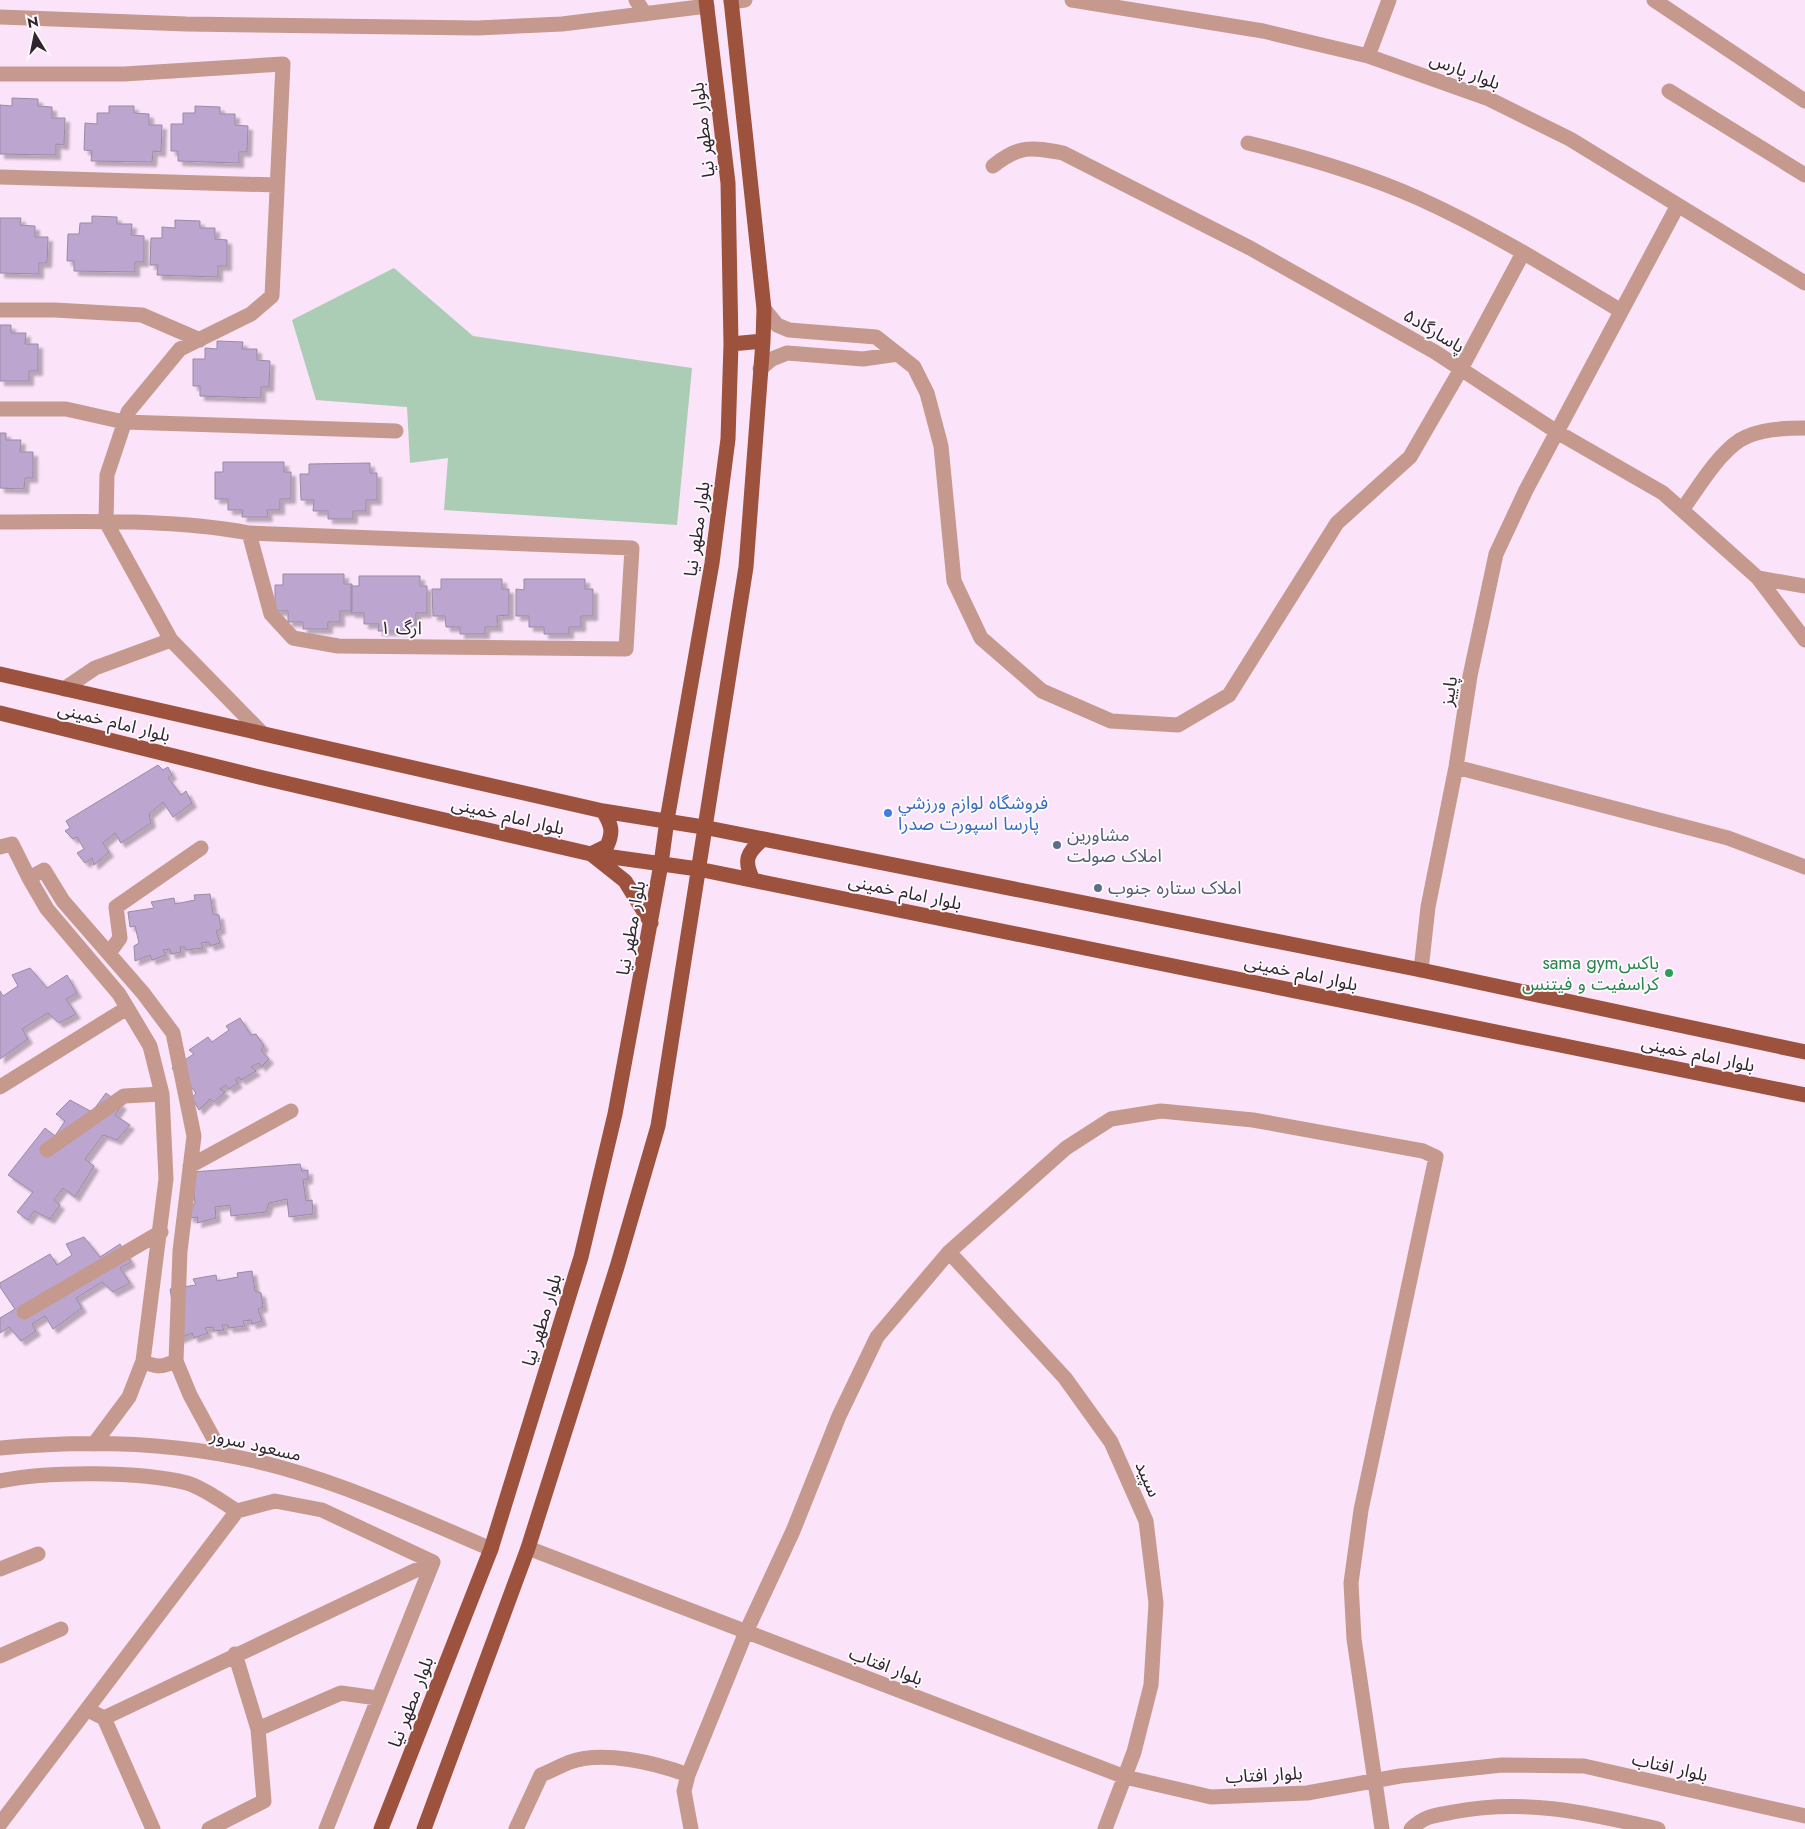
<svg xmlns="http://www.w3.org/2000/svg" width="1805" height="1829" viewBox="0 0 1805 1829" font-family="Jost,'Noto Sans Arabic',sans-serif">
	<defs>
		<filter id="shadow"><feDropShadow dx="4.5" dy="4.5" stdDeviation="1" flood-color="#0004"/></filter>
	</defs>
	<rect width="100%" height="100%" fill="#fbe3f9"/>
	<path fill="#abccb5" d="M394,268L473,336L692,368L677,525L444,510L448,458L410,463L407,407L316,400L292,320Z"/>
	<path fill="#bca6d0" stroke="#988ba4" filter="url(#shadow)" d="M12,98L38,99V106L52,107V118H65L64,145L56,144V155L0,154V105L12,106Z
		M109,106H134V113L149,114V125H162L161,152L153,151L152,162L91,161L92,151L84,150L85,123L97,124V113H109Z
		M195,106L220,107V114H235V125L248,126L247,152H239V163L178,161V151H171V124H183V113H195Z
		M92,216L117,217V224H132L131,235L144,236V262H135V272L74,271V261H67L68,234H79L80,223H92Z
		M0,218H21L20,225L35,226V237H48L47,263H39V274L0,273Z
		M175,220L200,221V228H215V239L227,240V266H218V277L157,275L158,265H150L151,238H162V227L175,228Z
		M0,325H11V333H26L25,344H38V371H29V381H0Z
		M217,341L243,342L242,349H257V360L270,361L269,387H261V398L200,396V386H193V359H205V348L217,349Z
		M0,433H6V440H21L20,452H33V478H25L24,489L0,488Z
		M223,462H284V472H291V499H280V510H267L268,517H242L243,510H228V499H215V472H223Z
		M370,463V473H377V500H366V511H353V519H328V511H313L314,500H301L300,474H309V464Z
		M283,574H344V584H352V611H340V622H328V629H303V622H288V611H275V585H283Z
		M359,576H420V586H427V613H416V624H404V631H378L379,624H364V613H351V586H359Z
		M441,579H502V589H509V615L497,616L498,627H485V634H460V627H446L445,616H433L432,589H441Z
		M524,579H585V589H593V616H581V627H569V634H544V627H529V616H516V589L524,590Z
		M158,765L163,770L168,767L172,775L168,778L181,795L186,791L192,803L173,817L163,802L149,814L151,823L121,843L115,833L103,843L109,852L94,865L92,858L85,863L77,853L84,849L77,837L73,839L65,831L70,828L66,821Z
		M210,894L213,914L219,915L221,929L216,931L220,943L210,946L209,942L201,943L203,948L186,950L185,947H180L181,952L171,954L170,949L163,950L166,955L152,960L150,955L135,961L134,946L139,943L135,926L130,927L128,912L154,908L151,902L174,898L175,904L195,900L194,895Z
		M30,968L47,988L67,975L77,993L66,999L76,1014L59,1023L48,1013L22,1029L28,1039L0,1059V991L3,996L18,986L12,975Z
		M240,1018L251,1035L256,1034L264,1046L261,1050L269,1059L261,1067L259,1063L251,1067L256,1071L241,1080L239,1077L235,1080L238,1083L229,1089L226,1085L220,1089L225,1092L214,1102L210,1099L199,1110L192,1098L196,1093L185,1079L181,1081L172,1068L194,1054L189,1050L208,1037L212,1042L229,1030L226,1026Z
		M106,1093L122,1105L115,1115L130,1125L117,1140L103,1135L85,1159L94,1166L75,1197L63,1188L54,1200L60,1205L50,1219L34,1211L28,1220L17,1212L33,1192L8,1175L45,1128L55,1136L65,1121L56,1114L70,1100L92,1112Z
		M300,1164L302,1171L308,1170V1179L303,1180L306,1201L312,1200L313,1214L289,1217L287,1199L269,1203L266,1212L231,1216L230,1205L215,1207L216,1218L197,1223L198,1217L189,1218L187,1205L195,1204L192,1172Z
		M84,1237L100,1257L120,1244L131,1262L120,1268L130,1283L113,1292L102,1282L76,1298L82,1308L53,1329L45,1316L32,1324L36,1331L21,1341L9,1327L0,1333V1318L15,1309L0,1287V1283L50,1254L57,1265L72,1255L66,1244Z
		M252,1271L255,1291L261,1293L263,1307L258,1309L262,1321L252,1324L251,1320L243,1321L245,1326L229,1328L228,1325H222L224,1330L213,1331V1327L205,1328L208,1333L194,1338L192,1333L178,1339L170,1289L196,1285L193,1279L216,1275L217,1281L238,1277L237,1273Z"/>
	<g fill="none" stroke-linecap="round" stroke-linejoin="round">
		<path stroke="#c5998d" stroke-width="15" d="M636,0L645,14
			M1072,0L1263,31L1368,56L1489,99L1570,139L1805,283
			M1654,0L1805,101
			M731,2L745,0
			M0,17L186,24L477,28L562,24L707,6
			M1368,56L1389,0
			M0,74H124L283,64L272,296L251,314L180,349L128,412L107,475L106,522L171,640L261,732
			M1669,91L1805,175
			M1248,143C1306,157 1364,174 1418,198C1489,230 1555,271 1621,311
			M993,166C1019,145 1031,147 1063,153L1250,248L1435,352L1557,432L1663,493L1758,578L1805,640
			M0,177L276,185
			M764,309L777,325L789,330L876,337L914,367L927,393L941,446L954,581L981,638L1042,691L1111,721L1178,725L1229,695L1337,523L1410,457L1461,369L1523,253
			M0,310H55L142,315L200,340
			M760,369L772,359L787,353L863,359L898,354
			M0,409H66L124,422L396,431
			M1682,510C1698,488 1717,455 1740,440C1759,429 1784,428 1805,428
			M0,522C81,522 169,518 249,533L632,548L626,649L338,646L293,638L271,614L249,533
			M1758,578L1805,586
			M64,689L95,668L171,640
			M1456,767L1728,838L1805,867
			M0,847L12,844L29,878
			M109,953L120,938L116,907L201,848
			M1421,970L1428,907L1456,767L1470,676L1496,554L1526,490L1678,205
			M0,1087L127,1008
			M47,1150L124,1096L162,1094
			M190,1166L291,1111
			M949,1252L1065,1378L1111,1442L1146,1521L1156,1603L1151,1685L1134,1752L1105,1829
			M24,1312L161,1232
			M143,1361C156,1368 163,1367 176,1361
			M94,1444L129,1397L143,1361L166,1179L162,1094L150,1046L119,994L47,909L29,878L44,870L63,901L143,993L173,1033L194,1136L180,1251L176,1361L190,1395L222,1454
			M0,1448C93,1439 188,1442 279,1467C352,1487 421,1519 491,1549
			M0,1481C47,1471 140,1471 187,1483C204,1488 222,1502 237,1511
			M528,1548L1125,1777L1211,1797L1307,1793L1400,1776L1502,1765L1584,1766L1805,1816
			M0,1569L38,1554
			M0,1656L61,1629
			M88,1710L104,1718L433,1562
			M104,1718L153,1829
			M258,1729L341,1693L377,1698
			M0,1824L237,1511L275,1501L322,1510L433,1562L326,1829
			M209,1829L264,1801L258,1729L235,1654
			M516,1829L541,1775C551,1771 560,1766 570,1762C603,1750 656,1763 688,1775
			M691,1829L684,1791L688,1775L746,1632L793,1531L839,1416L877,1337L949,1252L1066,1148L1111,1119L1161,1111L1253,1120L1423,1151L1436,1157L1361,1510L1351,1583L1354,1639L1382,1829
			M1411,1829C1425,1815 1435,1816 1453,1812C1526,1798 1587,1813 1658,1829"/>
		<path stroke="#9d523d" stroke-width="15" d="M731,344L763,341
			M0,674L603,811L703,827L1421,970L1805,1052
			M0,713L255,776L591,854L698,869L1805,1095
			M603,811C611,824 614,831 607,846L591,854L625,881L651,923
			M753,880C743,860 747,853 763,839
			M381,1829L491,1549L581,1257L615,1114L661,864L667,820L712,563L728,439L731,344L728,183L706,0
			M424,1829L528,1548L617,1267L658,1126L746,567L763,341L764,309L731,0"/>
	</g>
	<circle fill="#3f7fe0" stroke="#fcf8fc" stroke-width="2" cx="888" cy="813" r="5"/>
	<g fill="#5c6f8a" stroke="#fcf8fc" stroke-width="2">
		<circle cx="1057" cy="845" r="5"/>
		<circle cx="1098" cy="888" r="5"/>
	</g>
	<circle fill="#2e9e5b" stroke="#fcf8fc" stroke-width="2" cx="1669" cy="973" r="5"/>
	<g text-anchor="middle" dominant-baseline="central" stroke-width="4" stroke-linejoin="round" paint-order="stroke">
		<g font-size="18" fill="#2e252e" stroke="#fcf8fc">
			<text transform="translate(1465 71) rotate(21)">بلوار پارس</text>
			<text transform="translate(703 130) rotate(-97)">بلوار مطهر نیا</text>
			<text transform="translate(1434 331) rotate(31)">پاسارگاد۵</text>
			<text transform="translate(697 529) rotate(-82)">بلوار مطهر نیا</text>
			<text transform="translate(401 628) rotate(1)">ارگ ۱</text>
			<text transform="translate(1449 691) rotate(-81)">پاییز</text>
			<text transform="translate(114 722) rotate(14)">بلوار امام خمینی</text>
			<text transform="translate(508 816) rotate(13)">بلوار امام خمینی</text>
			<text transform="translate(905 892) rotate(12)">بلوار امام خمینی</text>
			<text transform="translate(631 928) rotate(-80)">بلوار مطهر نیا</text>
			<text transform="translate(1301 973) rotate(12)">بلوار امام خمینی</text>
			<text transform="translate(1698 1054) rotate(12)">بلوار امام خمینی</text>
			<text transform="translate(542 1320) rotate(-73)">بلوار مطهر نیا</text>
			<text transform="translate(256 1445) rotate(13)">مسعود سرور</text>
			<text transform="translate(1148 1479) rotate(66)">سپید</text>
			<text transform="translate(886 1666) rotate(21)">بلوار افتاب</text>
			<text transform="translate(411 1702) rotate(-69)">بلوار مطهر نیا</text>
			<text transform="translate(1670 1767) rotate(13)">بلوار افتاب</text>
			<text transform="translate(1264 1775) rotate(-3)">بلوار افتاب</text>
		</g>
		<g font-size="18" fill="#366cbe" stroke="#fcf8fc" text-anchor="start">
			<text x="898" y="803">فروشگاه لوازم ورزشي<tspan x="898" dy="21">پارسا اسپورت صدرا</tspan></text>
		</g>
		<g font-size="18" fill="#4e5e75" stroke="#fcf8fc" text-anchor="start">
			<text x="1067" y="835">مشاورین<tspan x="1067" dy="21">املاک صولت</tspan></text>
			<text x="1108" y="888">املاک ستاره جنوب</text>
		</g>
		<g font-size="18" fill="#27864d" stroke="#fcf8fc" text-anchor="end">
			<text x="1659" y="963">sama gymباکس<tspan x="1659" dy="21">کراسفیت و فیتنس</tspan></text>
		</g>
	</g>
	<g transform="translate(35 35) rotate(350)" stroke="#fcf8fc" stroke-width="4" paint-order="stroke">
	<path d="M0-4L9 19L0 12L-9 19Z" fill="#2e252e"/>
	<text y="-8" font-size="14" font-weight="bold" text-anchor="middle" fill="#2e252e">N</text>
	</g>
</svg>
